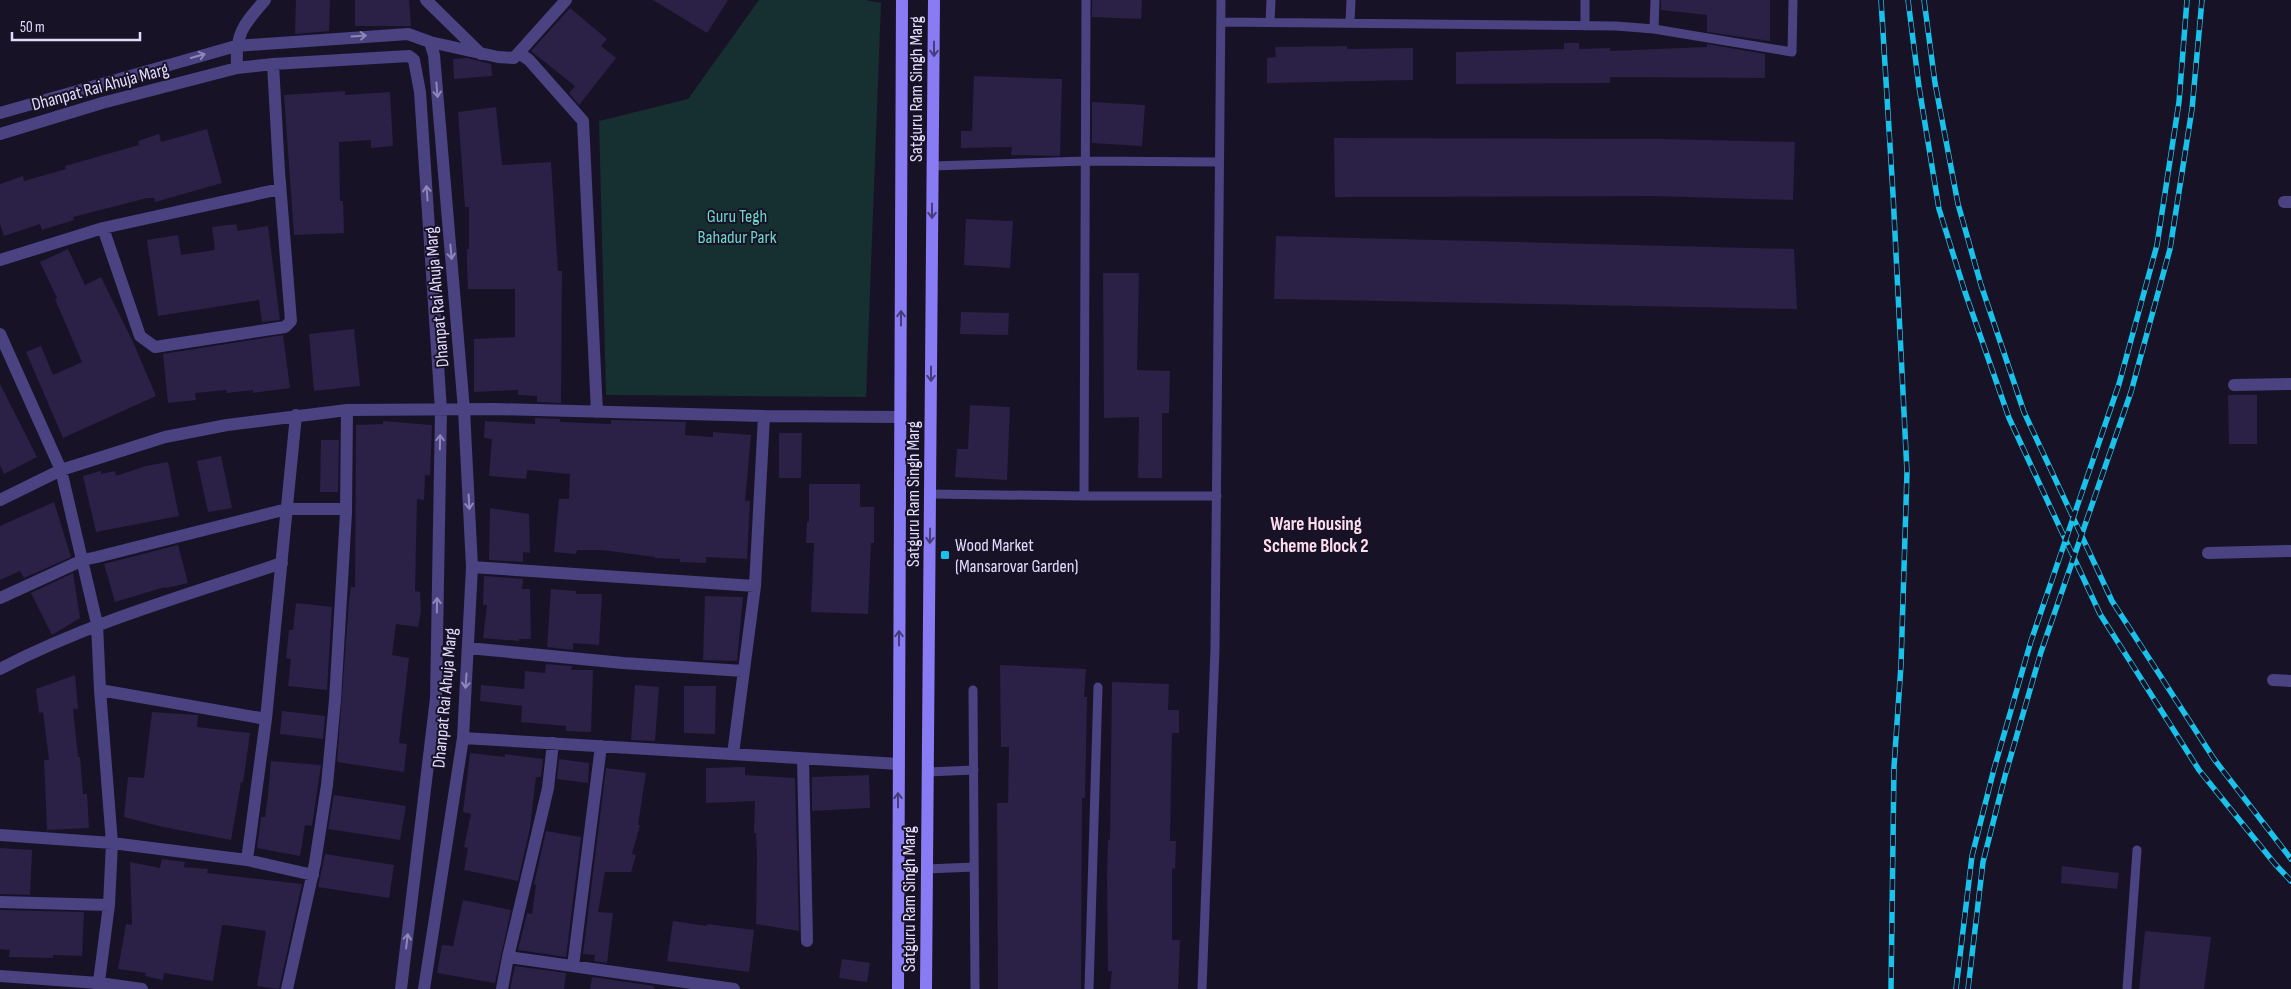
<svg xmlns="http://www.w3.org/2000/svg" width="2291" height="989" viewBox="0 0 2291 989" font-family="'Sofia Sans Condensed',sans-serif">
	<rect width="100%" height="100%" fill="#181227"/>
	<path fill="#162f30" d="M759,0H865L881,3L866,397L606,395L599,121L688,99Z"/>
	<path fill="#2b2046" d="M296,0H330L329,31L295,34Z
		M355,0H409L411,26H355Z
		M653,0H728L707,33Z
		M1092,0H1142L1141,19L1092,17Z
		M1661,0H1770V41L1707,32V15L1661,10Z
		M570,8L607,39L601,46L616,58L579,105L569,93L575,86L531,51Z
		M1564,43H1579V49L1610,48V51L1707,47V44L1765,54V78L1610,77V83L1456,84V52L1564,49Z
		M1347,46V49L1413,48V80L1267,83V58L1276,57L1275,47Z
		M467,58L491,64L492,76L454,79L453,59Z
		M974,76L1062,79L1060,156L1011,155L1012,147L961,148V131H972Z
		M345,91V95L390,92L393,146L371,148V140L339,142L340,201H343L344,233L294,235L284,95Z
		M1092,102L1145,105L1142,146L1092,143Z
		M496,107L502,165L551,162L558,271H562L561,403L537,402V396L518,395V390L474,392V339L515,337V289H468L467,266V249H469V207H465L458,112Z
		M207,129L222,183L155,202L154,198H147L73,217L74,220L42,230L40,224L4,236L0,224V184L23,176L24,181L66,169L65,166L139,145L138,141L159,134L161,142Z
		M1334,138L1663,139L1795,142L1793,200L1652,196L1335,197Z
		M966,219L1013,221L1010,268L964,265Z
		M236,224L238,231L268,226L280,320L262,322L259,300L158,316L147,240L178,235L181,255L215,250L212,227Z
		M1276,236L1794,249L1797,309L1274,299Z
		M68,249L85,285L101,277L133,342L156,396L63,438L26,352L41,346L53,375L82,362L55,299L57,298L40,262Z
		M1103,273H1139L1137,370L1170,371L1169,413H1162V478H1138L1139,417L1104,418Z
		M961,312L1009,313L1008,335L960,334Z
		M354,329L360,386L314,391L309,334Z
		M283,335L290,388L253,393V390L227,393L226,390L195,393L196,400L168,403L163,354Z
		M0,384L37,457L4,474L0,465Z
		M2228,395H2257V444H2229Z
		M970,405L1010,407L1007,480L955,477L957,449H968Z
		M535,418L560,419V422L611,424V420L686,422L685,435L713,437V432L751,435L745,501H750L747,559L706,557V563L680,562V559L655,558V557L602,550H577L576,554L554,552L559,499H569L570,474L527,470L526,479L489,476L492,439L484,438L485,421L535,424Z
		M383,421L432,425L430,475H425L424,500L417,499L415,591L420,592L421,611L418,627L396,624L392,655L409,658L399,743L407,744L404,772L337,762L349,601L351,587H355L356,425L383,424Z
		M779,433H802L801,478H779Z
		M321,440H339L338,492H320Z
		M221,456L232,508L208,512L197,461Z
		M168,462L179,516L96,532L83,476L101,471V474L115,471L116,476L146,466Z
		M809,484H860V507H874V543H871L868,614L811,612L814,543H806L807,522H809Z
		M54,502L71,557L24,578L20,571L0,580V526Z
		M490,508L529,514L530,553L523,552V562L489,560Z
		M178,545L188,583L166,588L165,587L115,602L104,564Z
		M73,573L80,618L52,635L31,593Z
		M484,576L523,579L522,589H530L531,639H519V641L483,638L487,605H483Z
		M551,589L576,591V594H602L599,645L573,643V650L547,647Z
		M705,596L743,597L737,661L703,660Z
		M296,603L332,607L327,690L288,686L291,659L286,658L289,630H293Z
		M546,664L572,666L571,670H593L591,732L566,731V726L521,722L522,706L480,701L481,685L524,689L525,671L545,673Z
		M1000,665L1086,669L1084,697H1087L1085,798H1082L1081,989H998L997,803H1008L1009,747H1001Z
		M75,675L78,709H73L78,757H80L83,794H87L89,828L47,830L44,760H49L43,712L39,713L36,689Z
		M1112,682L1169,684L1168,710H1179V733H1172L1170,841H1176L1175,869L1172,868V940H1180L1178,989H1110L1112,971H1108L1107,876L1108,840H1110Z
		M635,685L659,687L655,741L631,740Z
		M684,686H716L715,734L684,733Z
		M282,711L325,716L323,739L280,734Z
		M152,712L198,715L197,727L250,733L243,783L241,782L231,840L163,827L124,817L128,777L144,778Z
		M470,753L505,757V754L543,759L541,777H536L530,828L518,881L464,870L468,848L464,847L471,814L463,812Z
		M559,759L589,763L588,783L557,779Z
		M271,761L321,765L312,826L305,825L300,856L257,848L261,817H265L268,794Z
		M745,767V775L795,778L799,931L756,924L757,857L756,833H754L755,801L706,803V768Z
		M606,768L646,773L638,825H640L632,854L636,855L631,872H605L598,912L613,913L607,963L594,961L595,955L583,954Z
		M869,775L870,808L812,811V777Z
		M334,795L406,806L400,840L328,829Z
		M546,831L581,837L566,957L518,950L527,913L532,914L536,885L534,884Z
		M0,848L32,850L30,895L0,894Z
		M325,854L394,865L389,898L318,887Z
		M162,859L185,862L184,867L208,869L207,873L302,884L279,989L257,986L266,931L225,925H222L213,981L164,973L163,980L145,976L146,973L118,969L126,924L132,925L130,862L160,868Z
		M2062,866L2119,873L2117,889L2061,883Z
		M463,900L511,910L495,983L437,973L442,945L453,946Z
		M0,910L84,912L82,956L53,955V958L9,957L10,950L0,949Z
		M673,921L707,926V924L754,930L749,972L667,961Z
		M2145,931L2211,937L2204,989H2139Z
		M842,959L870,963L867,982L839,978Z
		M515,966L566,973L564,989H510Z
		M592,977L654,986V989H590Z"/>
	<g fill="none" stroke-linecap="round" stroke-linejoin="round">
		<path stroke="#4a4281" stroke-width="9" d="M1221,22L1616,26L1654,29L1792,52L1793,0
			M1270,22L1271,0
			M1350,22L1351,0
			M1585,26V0
			M1654,29L1655,0
			M933,166L1085,161L1219,162
			M930,494L1084,496L1086,0
			M1084,496H1217
			M973,690L975,989
			M928,772L974,770
			M927,869L974,867
			M1089,989L1098,687
			M1202,989L1215,649L1221,0
			M2127,989L2137,850"/>
		<path stroke="#4a4281" stroke-width="12" d="M426,0L481,54
			M519,53L529,60L583,121L597,412
			M237,68C235,34 243,25 265,0
			M0,113L236,46L408,34L430,42L498,57L514,58L566,0
			M0,134L102,103L237,68L273,64L409,56L414,60L420,92L441,410L436,698L401,989
			M2284,202H2291
			M103,228L140,336L155,347L285,327L291,321L279,171L273,64
			M0,260L103,228L280,189
			M0,334L61,470L97,624L100,690L112,843L109,905L98,989
			M2234,385L2291,384
			M0,500L61,470L165,437L227,425L347,410L495,409L764,416L900,417
			M2208,553L2291,551
			M472,567L755,586
			M0,598L83,560L97,557L287,509H346
			M468,648L623,663L743,671
			M0,669C90,622 187,595 282,563
			M2273,680L2291,681
			M100,690L266,719
			M463,738L899,764
			M553,743L548,788L508,957L734,989
			M733,754L755,586L764,416
			M803,759L807,941
			M0,835L112,843L247,860L266,719L296,415
			M247,860L313,875
			M0,902L109,905
			M573,966L601,746
			M0,976L99,983L142,989
			M287,989L315,863L327,785L335,700L346,513L347,410
			M424,989L463,738L472,567L464,410L434,55L430,42
			M502,989L508,957"/>
		<path stroke="#897bf3" stroke-width="12" d="M898,989L902,0
			M926,989L934,0"/>
		<defs>
			<path id="rail" d="M1881,0L1893,194L1907,472L1901,665L1894,767L1891,989
				M1908,0L1919,87L1939,209L1965,292L2009,418L2100,614L2199,770L2275,864L2291,881
				M1924,0L1935,83L1958,204L1981,285L2024,412L2112,601L2214,759L2291,859
				M1956,989L1972,856L1994,769L2031,641L2119,384L2157,245L2179,102L2187,0
				M1968,989L1983,862L2005,776L2041,652L2131,392L2170,249L2192,109L2202,0"/>
		</defs>
		<use href="#rail" stroke="#19c2ea" stroke-width="5.5"/>
		<use href="#rail" stroke="#181227" stroke-width="4" stroke-dasharray="11" stroke-linecap="butt"/>
	</g>
	<defs><path id="oneway-shaft" d="M-6 0H5M1.5-3L5.5 0L1.5 3" fill="none" stroke-width="1.6" stroke-linecap="round" stroke-linejoin="round" transform="scale(1.25)"/></defs>
	<g stroke="#8e87b8">
		<use href="#oneway-shaft" transform="translate(359 36) rotate(-4)"/>
		<use href="#oneway-shaft" transform="translate(198 56) rotate(-16)"/>
		<use href="#oneway-shaft" transform="translate(437 90) rotate(85)"/>
		<use href="#oneway-shaft" transform="translate(427 193) rotate(-94)"/>
		<use href="#oneway-shaft" transform="translate(451 252) rotate(85)"/>
		<use href="#oneway-shaft" transform="translate(440 442) rotate(-89)"/>
		<use href="#oneway-shaft" transform="translate(469 502) rotate(87)"/>
		<use href="#oneway-shaft" transform="translate(437 605) rotate(-89)"/>
		<use href="#oneway-shaft" transform="translate(466 681) rotate(94)"/>
		<use href="#oneway-shaft" transform="translate(407 941) rotate(-83)"/>
	</g>
	<g stroke="#453c79">
		<use href="#oneway-shaft" transform="translate(934 49) rotate(90)"/>
		<use href="#oneway-shaft" transform="translate(932 211) rotate(90)"/>
		<use href="#oneway-shaft" transform="translate(901 318) rotate(-90)"/>
		<use href="#oneway-shaft" transform="translate(931 374) rotate(90)"/>
		<use href="#oneway-shaft" transform="translate(930 536) rotate(91)"/>
		<use href="#oneway-shaft" transform="translate(899 638) rotate(-90)"/>
		<use href="#oneway-shaft" transform="translate(898 800) rotate(-90)"/>
	</g>
	<rect fill="#19c2ea" stroke="#181227" stroke-width="2" x="940" y="550" width="10" height="10" rx="2.5"/>
	<g text-anchor="middle" dominant-baseline="central" stroke-width="4" stroke-linejoin="round" paint-order="stroke">
		<g font-size="18" fill="#e2dbfc" stroke="#181227">
			<text transform="translate(100 87) rotate(-15)">Dhanpat Rai Ahuja Marg</text>
			<text transform="translate(916 89) rotate(-90)">Satguru Ram Singh Marg</text>
			<text transform="translate(437 297) rotate(-95)">Dhanpat Rai Ahuja Marg</text>
			<text transform="translate(913 494) rotate(-90)">Satguru Ram Singh Marg</text>
			<text transform="translate(445 698) rotate(-85)">Dhanpat Rai Ahuja Marg</text>
			<text transform="translate(909 899) rotate(-90)">Satguru Ram Singh Marg</text>
		</g>
		<g font-size="18" fill="#6dd6c6" stroke="#181227">
			<text x="737" y="216">Guru Tegh<tspan x="737" dy="21">Bahadur Park</tspan></text>
		</g>
		<g font-size="18" fill="#e2dbfc" stroke="#181227" text-anchor="start">
			<text x="955" y="545">Wood Market<tspan x="955" dy="21">(Mansarovar Garden)</tspan></text>
		</g>
		<g font-size="19" font-weight="bold" fill="#fcddee" stroke="#181227">
			<text x="1316" y="524">Ware Housing<tspan x="1316" dy="22">Scheme Block 2</tspan></text>
		</g>
	</g>
	<path d="M12 32v8h128v-8" fill="none" stroke="#e2dbfc" stroke-width="2.5"/>
	<text x="20" y="32" font-size="15" fill="#e2dbfc" stroke="#181227" stroke-width="4" paint-order="stroke">50 m</text>
</svg>
